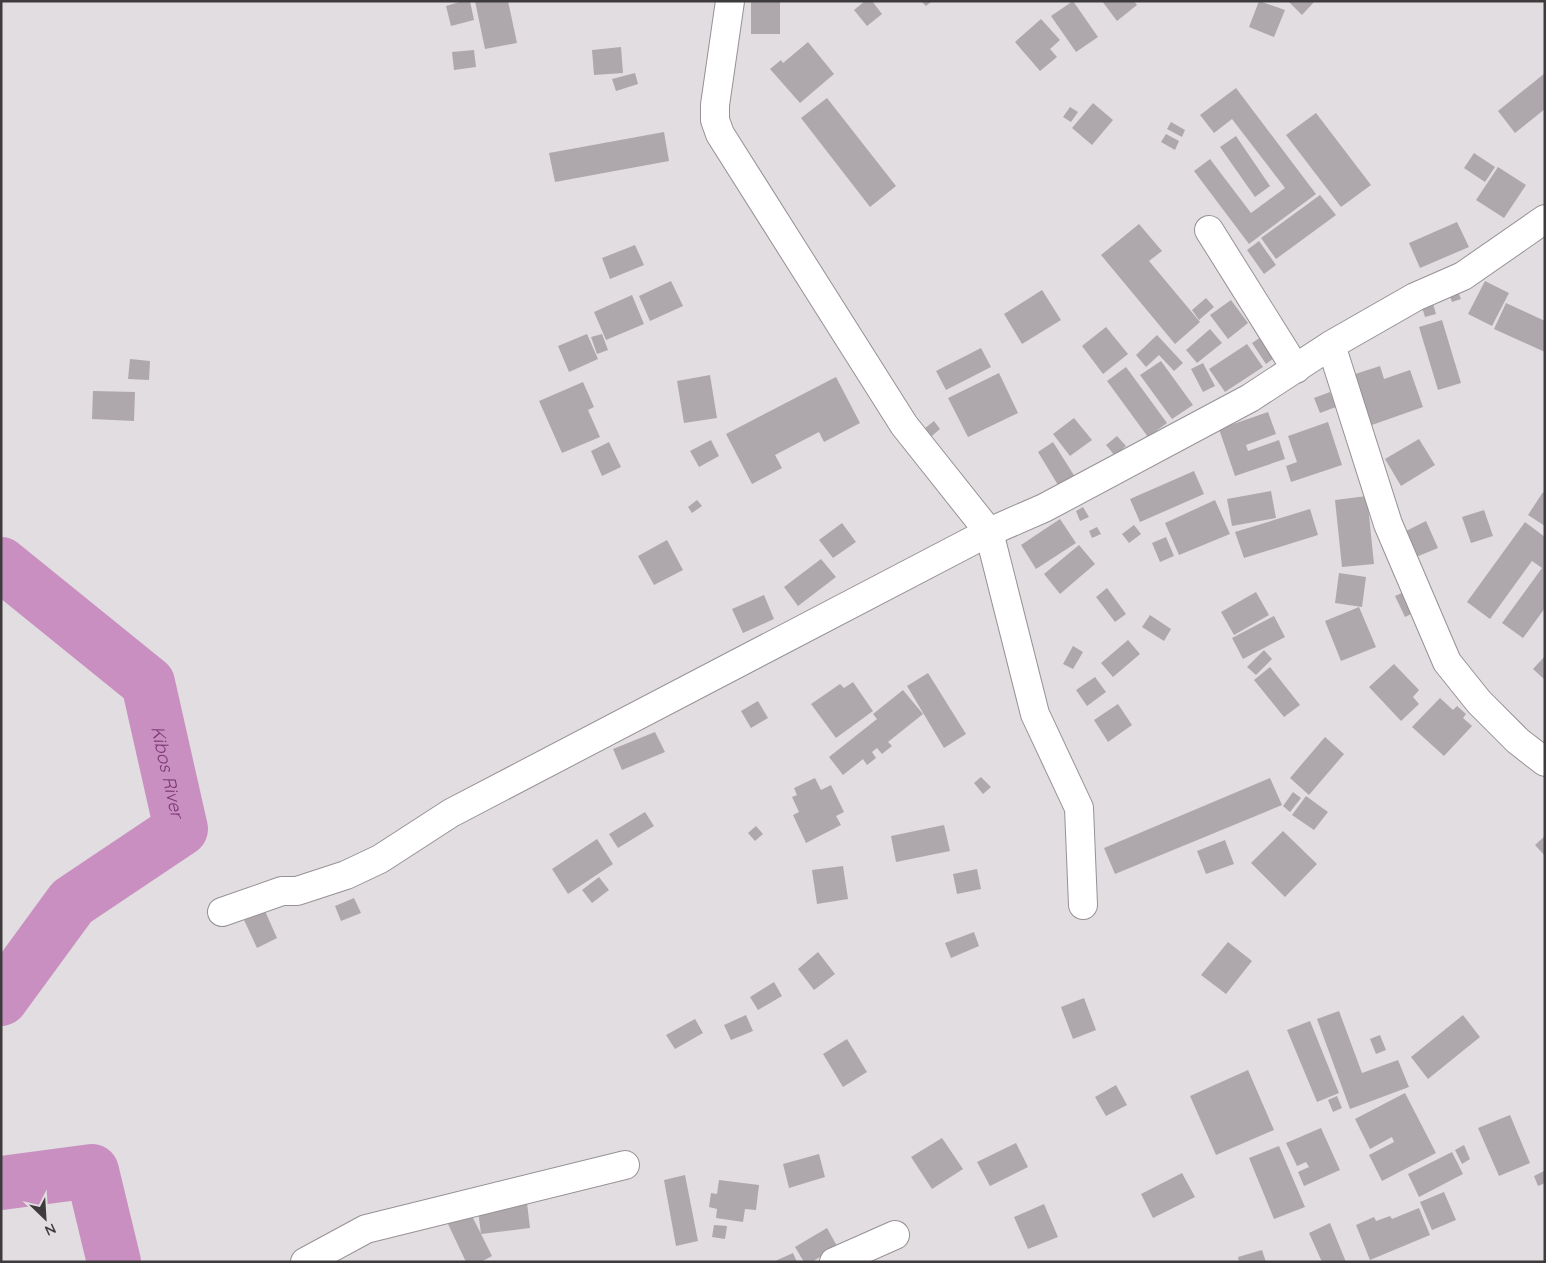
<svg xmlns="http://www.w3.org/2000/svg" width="1546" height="1263" viewBox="0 0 1546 1263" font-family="Quicksand,sans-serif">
	<rect width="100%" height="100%" fill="#e2dde1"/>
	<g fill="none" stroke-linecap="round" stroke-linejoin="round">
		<g stroke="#c98fc0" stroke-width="54">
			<path id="s1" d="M1,564L148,683L181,829L72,902L1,999"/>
			<path d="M1,1183L92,1171L114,1262"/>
		</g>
	</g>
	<path fill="#aea8ad" d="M463,1H470L474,20L451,26L446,6Z
		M475,1H508L517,43L485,49Z
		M751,1H780V34H751Z
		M865,1H872L882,14L867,26L854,10Z
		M921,1H932L926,6Z
		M1073,1L1098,37L1076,52L1051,16Z
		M1102,1H1134L1137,5L1117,21Z
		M1259,1L1285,10L1274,37L1249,27Z
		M1288,1H1315L1302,15Z
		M1041,19L1060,40L1050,49L1057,57L1040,71L1015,42Z
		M808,42L834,74L800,103L770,69L781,60L783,63Z
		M621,47L623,73L594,75L592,50Z
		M474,50L476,67L454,70L452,52Z
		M635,73L638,84L616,91L612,79Z
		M1545,73V109L1515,133L1498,111Z
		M1236,88L1316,194L1249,244L1194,171L1210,159L1251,213L1285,188L1232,119L1214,133L1200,115Z
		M827,98L896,186L870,207L801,118Z
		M1093,103L1113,120L1092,145L1072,128Z
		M1070,107L1078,112L1071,122L1063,117Z
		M1316,113L1371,185L1341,207L1286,135Z
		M1171,122L1185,130L1182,137L1167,129Z
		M664,132L669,161L555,182L549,153Z
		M1166,134L1179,141L1175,150L1161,142Z
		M1236,136L1270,186L1255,197L1220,147Z
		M1474,153L1495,167L1485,182L1464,168Z
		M1498,167L1526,185L1504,218L1476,200Z
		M1320,195L1336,215L1276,259L1261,238Z
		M1457,222L1469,247L1420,268L1409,243Z
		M1139,224L1162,251L1149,261L1200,322L1175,344L1101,255Z
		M1259,241L1276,265L1264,274L1247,250Z
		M635,245L644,265L610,279L602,258Z
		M671,281L683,306L650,321L639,296Z
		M1485,281L1509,293L1492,326L1468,314Z
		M1456,287L1461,299L1452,302L1448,291Z
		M1042,290L1061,320L1022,344L1004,314Z
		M632,295L644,324L606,340L594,312Z
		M1206,298L1214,307L1199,320L1192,310Z
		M1231,300L1248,323L1228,339L1210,315Z
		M1432,300L1436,314L1425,317L1421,304Z
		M1506,303L1545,321V352L1494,329Z
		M1442,320L1461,383L1438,390L1419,327Z
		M1106,327L1128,354L1103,374L1082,346Z
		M1210,329L1222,343L1197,363L1186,350Z
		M587,334L598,359L569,372L558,346Z
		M602,334L608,350L597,354L591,337Z
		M1157,335L1183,363L1174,371L1159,355L1146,367L1136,355Z
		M1261,337L1274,358L1266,364L1252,343Z
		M1247,344L1263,367L1225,392L1209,369Z
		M981,348L991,367L946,390L936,371Z
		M130,359L150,361L149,380L128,379Z
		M1161,361L1193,405L1172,419L1140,375Z
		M1203,363L1215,386L1203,392L1191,369Z
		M1380,366L1384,379L1410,370L1423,407L1369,426L1352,375Z
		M1126,367L1167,423L1148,437L1107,381Z
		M999,373L1018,413L968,437L948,398Z
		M710,375L717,418L684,423L677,381Z
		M836,377L860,423L824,442L819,432L775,455L782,468L752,484L726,434Z
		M583,382L594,407L588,410L600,437L562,453L539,401Z
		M93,391L135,392L134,421L92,419Z
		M1330,392L1336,407L1320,413L1314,398Z
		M1268,412L1276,434L1246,445L1248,451L1279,440L1285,459L1235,476L1219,429Z
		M1074,418L1092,440L1070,456L1053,434Z
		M934,421L940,429L926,441L919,433Z
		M1328,422L1342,465L1291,482L1286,466L1297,462L1288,436Z
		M1117,436L1126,446L1115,456L1106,445Z
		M1419,439L1435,465L1401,486L1385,459Z
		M711,440L719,456L699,467L690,451Z
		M609,442L621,467L602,476L591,451Z
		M1053,442L1077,480L1061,490L1038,452Z
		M1194,471L1204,494L1140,522L1130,499Z
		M1271,491L1276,518L1232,526L1227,499Z
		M1543,492L1545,494V526L1528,515Z
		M1367,496L1374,564L1342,567L1335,500Z
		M697,500L702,506L692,513L688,507Z
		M1215,500L1230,534L1179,555L1165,523Z
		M1083,507L1089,517L1080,521L1076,511Z
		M1310,509L1318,535L1244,558L1235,532Z
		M1484,510L1493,536L1471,543L1462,517Z
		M1060,519L1076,543L1036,569L1021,545Z
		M1426,521L1438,548L1416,557L1404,532Z
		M1525,522L1545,537V608L1523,638L1502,623L1542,568L1532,561L1490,619L1467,602Z
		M842,523L856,542L833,558L819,540Z
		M1134,525L1141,534L1129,543L1122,534Z
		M1097,527L1101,534L1092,538L1089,531Z
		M1166,537L1174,556L1160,562L1152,543Z
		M667,540L683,570L654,585L638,556Z
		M1079,545L1095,564L1060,594L1044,574Z
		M821,559L836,577L798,606L784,587Z
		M1339,573L1366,577L1362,607L1335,603Z
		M1107,588L1126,614L1115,622L1096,597Z
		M1256,592L1269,615L1234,635L1221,612Z
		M1404,592L1413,613L1405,617L1395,596Z
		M764,595L774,619L743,633L732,609Z
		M1359,607L1376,647L1341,661L1325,621Z
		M1150,615L1171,629L1164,641L1142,627Z
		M1274,616L1285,637L1243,659L1232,638Z
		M1128,640L1140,654L1113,677L1101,663Z
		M1073,646L1083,652L1073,669L1063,664Z
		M1264,650L1272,659L1256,675L1247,667Z
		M1545,656V680L1533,669Z
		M1394,664L1419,690L1413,697L1419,704L1401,721L1369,687Z
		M1270,667L1300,705L1284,717L1254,680Z
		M928,673L966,734L944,748L907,686Z
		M1095,677L1106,692L1087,706L1076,690Z
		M853,682L873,711L836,738L811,704L840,684L844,688Z
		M903,690L923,714L888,742L892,746L882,754L877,748L872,752L876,758L867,765L863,759L843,775L829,757L877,719L873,714Z
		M1440,698L1453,710L1457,706L1466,714L1463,718L1472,726L1444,756L1412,727Z
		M758,701L768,718L751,728L741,711Z
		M1118,704L1132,725L1108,742L1094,720Z
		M655,732L665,752L622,770L613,749Z
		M1325,737L1344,754L1309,795L1290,778Z
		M981,777L991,787L983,794L974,783Z
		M815,778L821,790L831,785L844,812L836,816L841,825L806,843L793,815L799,812L792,797L797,795L794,788Z
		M1270,778L1282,805L1115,874L1104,848Z
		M1293,792L1301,798L1290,812L1283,806Z
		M1306,796L1328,812L1314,830L1292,815Z
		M645,812L654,826L618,848L609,834Z
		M944,825L950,851L896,862L891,836Z
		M756,826L763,834L755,841L748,833Z
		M1283,831L1317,864L1285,897L1251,863Z
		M1545,836V856L1535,845Z
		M597,839L613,864L568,894L552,869Z
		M1225,840L1234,864L1206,874L1197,851Z
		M843,866L848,899L817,904L812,870Z
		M977,869L981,889L957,894L953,874Z
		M599,877L609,890L592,903L582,890Z
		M354,898L361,913L341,921L335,906Z
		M265,911L277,938L257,948L244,920Z
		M974,932L979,946L951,958L945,943Z
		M1228,942L1252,961L1226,994L1201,975Z
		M818,952L835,974L814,990L798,969Z
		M774,982L782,996L758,1010L750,997Z
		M1084,998L1096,1030L1073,1039L1061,1007Z
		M1339,1011L1362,1073L1398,1060L1409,1087L1350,1109L1317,1019Z
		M746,1015L753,1031L731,1040L724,1025Z
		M1463,1015L1480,1037L1428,1079L1411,1057Z
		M695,1019L703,1033L675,1049L666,1035Z
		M1310,1021L1339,1093L1317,1102L1287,1030Z
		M1380,1035L1386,1050L1376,1054L1370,1039Z
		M847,1039L867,1072L843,1087L823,1054Z
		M1248,1070L1274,1130L1216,1155L1190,1096Z
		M1116,1085L1127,1105L1106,1116L1095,1097Z
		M1405,1093L1436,1153L1382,1181L1369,1155L1394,1142L1392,1137L1370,1149L1355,1119Z
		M1337,1096L1342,1108L1333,1112L1328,1100Z
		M1510,1115L1530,1163L1499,1176L1478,1128Z
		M1321,1128L1340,1170L1304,1186L1298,1172L1309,1167L1306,1162L1297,1166L1286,1143Z
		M942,1138L963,1169L932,1189L911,1157Z
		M1016,1143L1028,1167L990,1186L977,1162Z
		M1464,1145L1470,1159L1462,1164L1455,1150Z
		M1279,1146L1305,1207L1274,1219L1249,1158Z
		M1452,1152L1463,1174L1419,1197L1408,1174Z
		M819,1154L825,1177L789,1188L783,1164Z
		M1544,1171L1545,1183L1538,1186L1534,1176Z
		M1182,1173L1195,1197L1153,1218L1141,1194Z
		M685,1175L698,1241L676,1246L664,1180Z
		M719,1180L759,1185L756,1210L745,1209L743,1222L716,1218L717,1209L709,1207L711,1193L717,1194Z
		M1444,1192L1456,1220L1432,1230L1420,1202Z
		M527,1203L530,1228L481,1234L478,1210Z
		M1044,1204L1058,1237L1028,1249L1014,1217Z
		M1419,1208L1430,1235L1370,1260L1356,1225L1374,1217L1376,1221L1390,1216L1392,1219Z
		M470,1212L492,1256L481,1262H466L448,1224Z
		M1330,1223L1346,1262H1322L1309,1233Z
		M714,1225L727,1226L725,1239L712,1237Z
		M827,1228L837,1246L812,1262H804L795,1247Z
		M1262,1250L1266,1262H1239L1238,1257Z
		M793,1253L797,1262H773Z"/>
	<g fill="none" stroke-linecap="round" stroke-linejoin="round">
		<defs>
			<path id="minor" d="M730,1L715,105V120L720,134L904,425L989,532L1035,714L1079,808L1083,905
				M1209,230L1296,369
				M1331,345L1388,524L1447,662L1479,702L1518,741L1545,762
				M222,912L282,891H297L346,875L380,859L451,813L989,532L1044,508L1250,398L1331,345L1415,297L1463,276L1545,219
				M305,1262L366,1229L625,1165
				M834,1262L895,1235"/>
		</defs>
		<use href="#minor" stroke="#969195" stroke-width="30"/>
		<use href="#minor" stroke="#fff" stroke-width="28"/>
	</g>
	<g text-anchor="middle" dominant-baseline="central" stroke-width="5" stroke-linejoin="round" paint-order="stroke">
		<g font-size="18" font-style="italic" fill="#7a3572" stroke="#e2dde1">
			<text stroke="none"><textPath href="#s1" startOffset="280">Kibos River</textPath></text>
		</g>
	</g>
	<rect width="1546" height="1263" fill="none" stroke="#3d3b3c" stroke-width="5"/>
	<g transform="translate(45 1218) rotate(155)" stroke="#e2dde1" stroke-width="4" paint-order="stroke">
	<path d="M0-4L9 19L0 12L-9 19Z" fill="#3d3b3c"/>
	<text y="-8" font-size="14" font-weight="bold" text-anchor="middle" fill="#3d3b3c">N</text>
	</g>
</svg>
